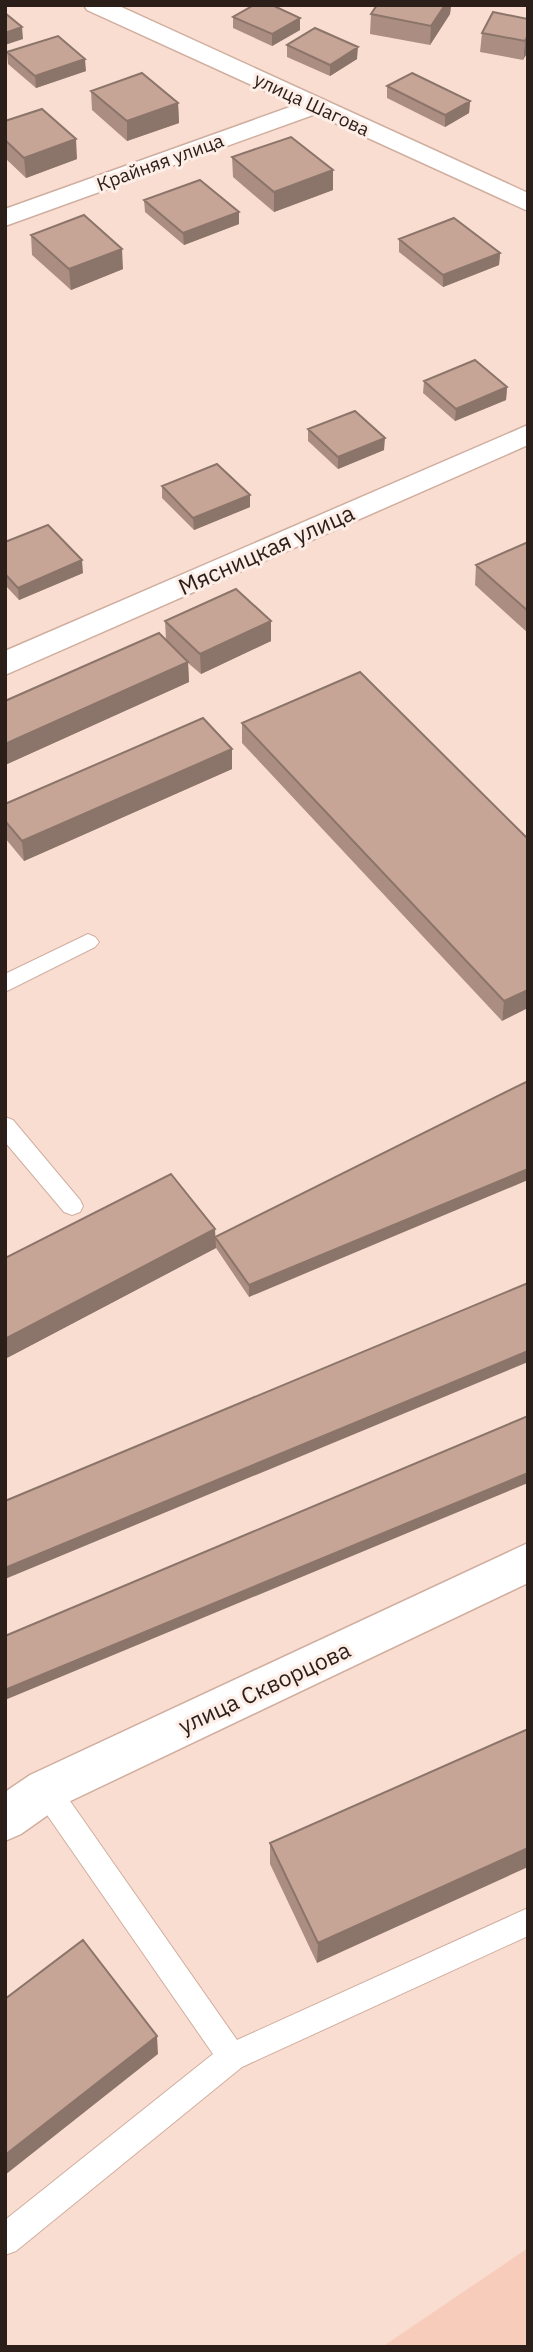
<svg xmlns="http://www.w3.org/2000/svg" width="533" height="2352" viewBox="0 0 533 2352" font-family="'IBM Plex Sans',sans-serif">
	<rect width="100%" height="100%" fill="#faddd1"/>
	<path fill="#f8ccba" d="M528,2248V2347H382Z"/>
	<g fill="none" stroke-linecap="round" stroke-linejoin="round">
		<defs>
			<path id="service" d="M88,934L95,937L99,942L95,947L5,992V974Z
				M5,1117L13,1120L80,1200L83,1206L80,1212L72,1215L64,1212L5,1142Z
				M46,1777L56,1781L237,2040L528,1908V1936L242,2067L16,2251L5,2255V2220L213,2054L36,1799L32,1790L36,1781Z"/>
			<path id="minor" d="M315,98L324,101L328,106L324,111L5,226V209Z
				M528,425V445L5,675V651Z"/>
			<path id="tertiary" d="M528,1543V1583L62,1805L21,1834L5,1841V1792L30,1775Z"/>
			<path id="secondary" d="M84,5H117L528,193V211L87,10Z"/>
		</defs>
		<use href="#service" stroke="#d0ae9f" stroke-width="2"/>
		<use href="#minor" stroke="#d0ae9f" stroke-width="3"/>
		<use href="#tertiary" stroke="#d0ae9f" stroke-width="3"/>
		<use href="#secondary" stroke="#d0ae9f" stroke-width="3"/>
		<use href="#service" fill="#fff" fill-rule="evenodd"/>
		<use href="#minor" fill="#fff" fill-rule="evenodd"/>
		<use href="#tertiary" fill="#fff" fill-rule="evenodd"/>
		<use href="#secondary" fill="#fff" fill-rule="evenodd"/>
	</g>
	<path fill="#ab8e81" d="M377,5H451L450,14L430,45L370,34L371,14Z
		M233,17L300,18V30L272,46L233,28Z
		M528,19L523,60L480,52L482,33Z
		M287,45L357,59L330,76L287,57Z
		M7,52L86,71L36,88L8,64Z
		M387,86L470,101L469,113L445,127L387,98Z
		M91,91L178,103L179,123L127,141L92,110Z
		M5,121L77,159L26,178L5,158Z
		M232,157L333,190L274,212L233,177Z
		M144,200L239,212V224L184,245L145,212Z
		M31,235L123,269L71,290L32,255Z
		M399,239L500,253L499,265L443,287L399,252Z
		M424,381L507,387L506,400L455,421L423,393Z
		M308,429L384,450L338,469L308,441Z
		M162,486L250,507L194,530L162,498Z
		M5,542L83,573L19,600L5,585Z
		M528,542V633L475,585L476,565Z
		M165,621H271V641L201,674L188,663L189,682L5,765V701L166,640Z
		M242,723L528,839L502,1021L242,743Z
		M232,749V769L24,861L5,838V804Z
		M528,1081L249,1297L216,1248L5,1359L215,1229V1237Z
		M528,1729L317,1963L270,1864V1843Z"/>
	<path fill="#8b7469" d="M445,5H451L450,14L430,45L431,26Z
		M300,18V30L272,46V34Z
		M22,27L23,39L5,45V33Z
		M528,35V52L523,60L525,41Z
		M358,47L357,59L330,76V65Z
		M85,59L86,71L36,88L35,76Z
		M470,101L469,113L445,127V115Z
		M178,103L179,123L127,141V121Z
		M76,139L77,159L26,178L24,158Z
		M333,170V190L274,212V192Z
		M239,212V224L184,245L183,233Z
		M122,249L123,269L71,290L69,269Z
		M500,253L499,265L443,287V275Z
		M507,387L506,400L455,421L456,409Z
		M385,438L384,450L338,469V457Z
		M250,495V507L194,530L193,518Z
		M82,560L83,573L19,600L18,588Z
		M271,621V641L201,674L200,654Z
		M188,662L189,682L5,765V744Z
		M232,749V769L24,861L22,841Z
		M528,990V1008L502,1021L504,1001Z
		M528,1169V1180L249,1297V1285Z
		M215,1229L216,1248L5,1359V1339Z
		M528,1351V1362L5,1579V1568Z
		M528,1473V1483L5,1700V1690Z
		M528,1848V1867L317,1963L318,1943Z
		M157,2036L158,2054L5,2175V2155Z"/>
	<path fill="#c7a596" stroke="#8b7469" stroke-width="2" d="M254,5H272L300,18L272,34L233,17Z
		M377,5H445L431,26L371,14Z
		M493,12L528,19V35L525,41L482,33Z
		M5,13L22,27L5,33Z
		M315,28L358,47L330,65L287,45Z
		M58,36L85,59L35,76L7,52Z
		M142,73L178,103L127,121L91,91Z
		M412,73L470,101L445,115L387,86Z
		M42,109L76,139L24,158L5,140V121Z
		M291,137L333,170L274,192L232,157Z
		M200,180L239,212L183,233L144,200Z
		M84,215L122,249L69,269L31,235Z
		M454,218L500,253L443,275L399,239Z
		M475,360L507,387L456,409L424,381Z
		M355,411L385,438L338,457L308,429Z
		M217,464L250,495L193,518L162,486Z
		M48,525L82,560L18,588L5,574V542Z
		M528,542V611L476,565Z
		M236,589L271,621L200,654L165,621Z
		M159,633L188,662L5,744V701Z
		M360,672L528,839V990L504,1001L242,723Z
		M203,718L232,749L22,841L5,821V804Z
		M528,1081V1169L249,1285L215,1237Z
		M171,1174L215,1229L5,1339V1258Z
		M528,1283V1351L5,1568V1501Z
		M528,1416V1473L5,1690V1636Z
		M528,1729V1848L318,1943L270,1843Z
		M83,1940L157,2036L5,2155V1999Z"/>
	<g text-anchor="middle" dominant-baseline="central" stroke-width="6" stroke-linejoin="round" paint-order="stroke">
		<g font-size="19" fill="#2c1e19" stroke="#fdeee7">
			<text transform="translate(312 104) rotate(25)">улица Шагова</text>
			<text transform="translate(160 162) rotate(-20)">Крайняя улица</text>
		</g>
		<g font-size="23" fill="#2c1e19" stroke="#fdeee7">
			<text transform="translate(266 549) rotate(-24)">Мясницкая улица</text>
			<text transform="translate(264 1687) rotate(-25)">улица Скворцова</text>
		</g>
	</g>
	<rect width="533" height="2352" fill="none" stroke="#2c1e19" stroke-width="14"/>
</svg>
